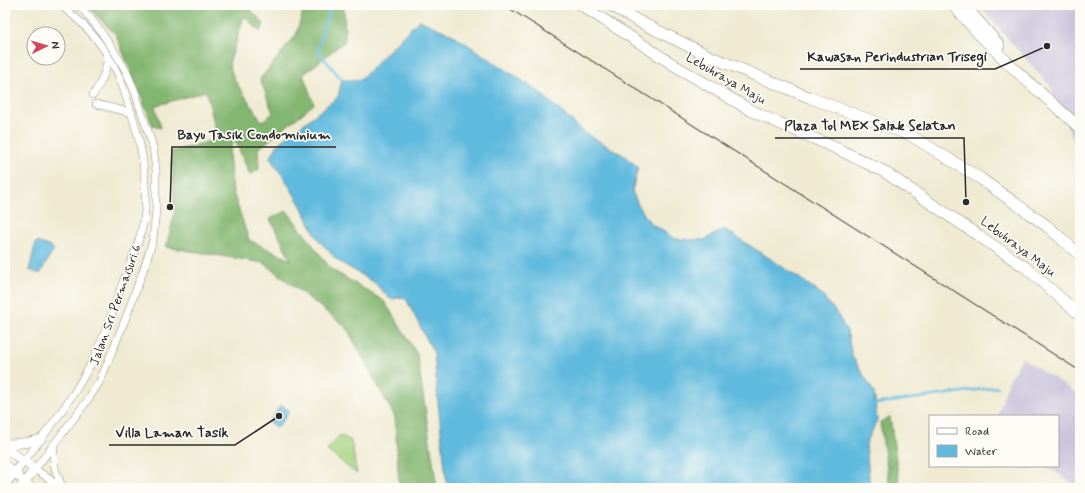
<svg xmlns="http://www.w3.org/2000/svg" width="1085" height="493" viewBox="0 0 1085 493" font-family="Mynerve,sans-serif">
	<rect width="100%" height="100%" fill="#fdfcf7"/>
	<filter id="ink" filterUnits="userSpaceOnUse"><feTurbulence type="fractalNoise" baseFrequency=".025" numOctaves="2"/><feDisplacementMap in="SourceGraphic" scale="8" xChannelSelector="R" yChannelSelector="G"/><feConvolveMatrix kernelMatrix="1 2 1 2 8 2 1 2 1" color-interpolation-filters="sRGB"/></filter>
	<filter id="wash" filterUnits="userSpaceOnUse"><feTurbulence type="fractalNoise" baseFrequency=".012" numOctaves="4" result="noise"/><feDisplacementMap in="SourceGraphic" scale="16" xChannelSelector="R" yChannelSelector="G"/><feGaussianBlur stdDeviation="0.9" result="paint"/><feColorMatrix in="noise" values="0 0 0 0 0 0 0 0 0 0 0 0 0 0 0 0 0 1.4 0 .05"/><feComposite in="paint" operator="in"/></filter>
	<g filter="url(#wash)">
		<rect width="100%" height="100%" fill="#efead1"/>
		<path fill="#c6c0d9" d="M978,5H1080V154L1051,87Z
			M1022,358L1080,395V488L1046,466H1058V416H997L1010,378Z"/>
		<path fill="#a4d481" stroke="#688056" d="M340,435L351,441L357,474L327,450Z"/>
		<path fill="#83b66f" stroke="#57704d" d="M86,5H251L250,9L264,24L260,32L244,16L229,64L234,79L262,122L273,113L260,79L296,35L305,5H344L345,41L303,75L314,104L258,149L259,169L250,175L234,138L229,154L233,192L249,240L291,260L270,219L287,211L331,269L384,301L417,354L437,488H399L395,417L346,327L264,263L166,247L175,212L171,152L218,139L206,91L155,106L161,128L153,126L116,35Z
			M890,417L900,488H890L880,422Z"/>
		<path fill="#61bade" stroke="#467284" d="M419,20L453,35L538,91L585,133L623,155L638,167L632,191L638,205L650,223L675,239L704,240L724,229L769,258L802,280L819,292L836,312L847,331L852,356L874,392L877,420L866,444L870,488H447L438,402L434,353L405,297L390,299L375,283L337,260L318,239L300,204L285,179L270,158L279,143L338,97L342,80H360Z
			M36,242L46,245L54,249L40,274L29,270Z
			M281,405L290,411L277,428L269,422Z"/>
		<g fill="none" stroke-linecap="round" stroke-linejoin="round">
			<path stroke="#61bade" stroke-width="2.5" d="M332,5L324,25L318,51L342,80
				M875,404L998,387"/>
		</g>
	</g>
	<g filter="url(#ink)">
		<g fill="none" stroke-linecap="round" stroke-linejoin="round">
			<defs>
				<path id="minor" d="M93,95C102,82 106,72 108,56
					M96,104L132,113
					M54,444C52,463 55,471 63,488
					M24,461C50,428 76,394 95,356C106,332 114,307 123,282C132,259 143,235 145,210C147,175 141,141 130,109C124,90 119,72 108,56C96,36 79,19 60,5
					M25,481L33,488
					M62,488L35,469L87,401L100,381L125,320L143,271L153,240L156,210V170L153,147L135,92L126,71L114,51L99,29L86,13L77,5"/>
				<path id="major" d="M5,444C18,444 29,443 41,439
					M5,448L35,469L20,488
					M5,465L19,477
					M5,484L24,461"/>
				<path id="highway" d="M581,5L677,67L752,111L840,150L883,171L1025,267L1080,315
					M611,5L638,21L709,56L811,98L910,135L981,179L1047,226L1080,255
					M953,5L979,34L1014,69L1080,128
					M964,5L999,45"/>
			</defs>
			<use href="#minor" stroke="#8d8a7e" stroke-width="8"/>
			<use href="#major" stroke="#8d8a7e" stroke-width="10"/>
			<use href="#highway" stroke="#8d8a7e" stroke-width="12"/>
			<use href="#minor" stroke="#fff" stroke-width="7"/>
			<use href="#major" stroke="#fff" stroke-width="9"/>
			<use href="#highway" stroke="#fff" stroke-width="11"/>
			<path stroke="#2b2b2b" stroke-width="1" d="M504,5L1080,371"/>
		</g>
	</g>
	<g text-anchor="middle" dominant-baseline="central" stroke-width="3.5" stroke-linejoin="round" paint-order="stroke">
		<g font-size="13" fill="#2b2b2b" stroke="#fdfcf7">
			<text transform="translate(726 79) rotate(30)">Lebuhraya Maju</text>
			<text transform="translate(1018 247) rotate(37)">Lebuhraya Maju</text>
			<text transform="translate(116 305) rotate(-70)">Jalan Sri Permaisuri 6</text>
		</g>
	</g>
	<path fill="none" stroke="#2b2b2b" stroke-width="1.5" d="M1047 46L995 69H800M966 202L964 138H775M170 207L172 147H336M279 416L235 445H109"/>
	<g fill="#2b2b2b" stroke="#fdfcf7" stroke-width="1.5">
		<circle cx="1047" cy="46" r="4"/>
		<circle cx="966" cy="202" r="4"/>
		<circle cx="170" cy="207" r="4"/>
		<circle cx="279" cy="416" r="4"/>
	</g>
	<g font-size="14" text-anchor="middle" font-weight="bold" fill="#2b2b2b" stroke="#fdfcf7" stroke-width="3.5" stroke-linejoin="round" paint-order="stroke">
		<text x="897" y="61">Kawasan Perindustrian Trisegi</text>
		<text x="870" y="130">Plaza Tol MEX Salak Selatan</text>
		<text x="254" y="139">Bayu Tasik Condominium</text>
		<text x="172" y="437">Villa Laman Tasik</text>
	</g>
	<rect width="1085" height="493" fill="none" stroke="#fdfcf7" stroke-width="20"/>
	<rect x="929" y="415" width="130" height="52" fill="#fdfcf7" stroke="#a9a8a5"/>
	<rect x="937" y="428" width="20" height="6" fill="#ffffff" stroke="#a9a8a5"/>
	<text x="965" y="435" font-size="12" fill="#2b2b2b">Road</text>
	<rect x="937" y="445" width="20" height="12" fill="#61bade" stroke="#a9a8a5"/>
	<text x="965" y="455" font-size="12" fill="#2b2b2b">Water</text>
	<g transform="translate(46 46) rotate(85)"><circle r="19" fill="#fdfcf7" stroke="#a9a8a5"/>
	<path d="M0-3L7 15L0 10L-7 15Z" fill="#d1495b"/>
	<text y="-6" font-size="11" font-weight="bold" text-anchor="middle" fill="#2b2b2b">N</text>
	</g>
</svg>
